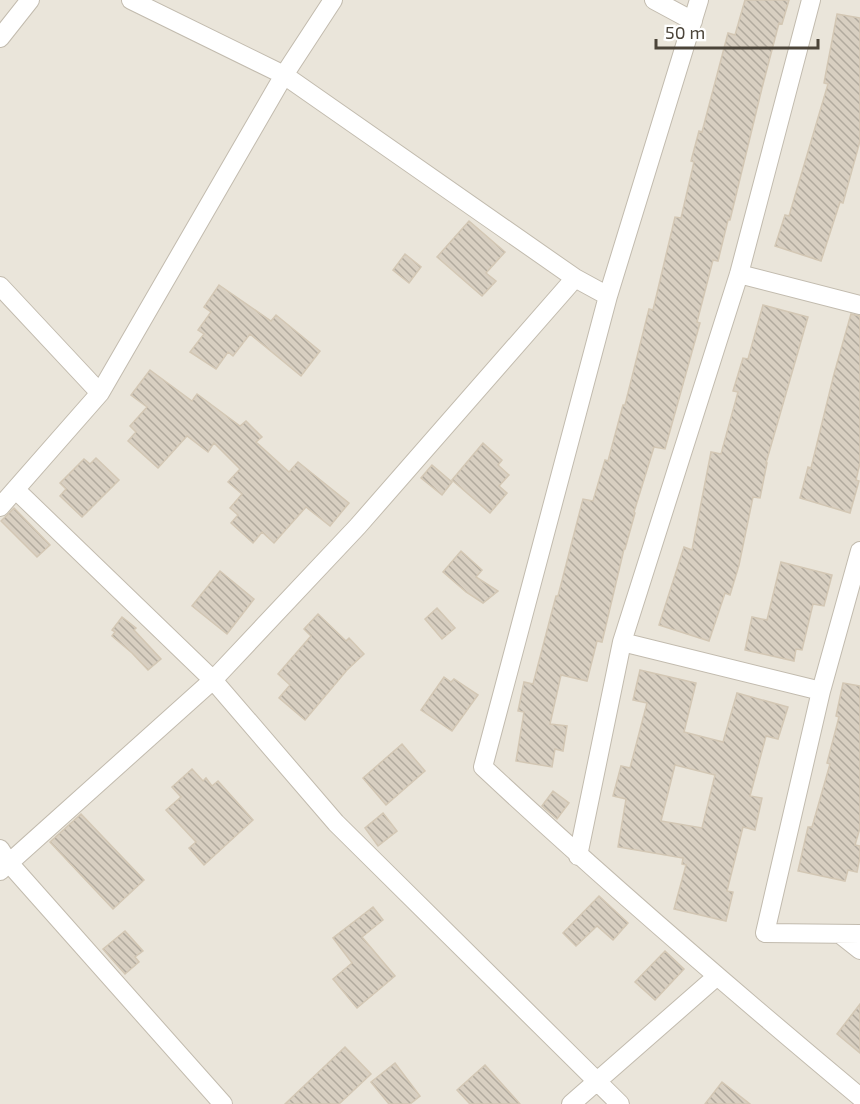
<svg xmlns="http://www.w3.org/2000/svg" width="860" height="1104" viewBox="0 0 860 1104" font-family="'Exo 2',sans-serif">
	<defs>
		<pattern id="building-back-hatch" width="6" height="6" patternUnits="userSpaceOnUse" patternTransform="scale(1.5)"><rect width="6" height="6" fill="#d8cfc1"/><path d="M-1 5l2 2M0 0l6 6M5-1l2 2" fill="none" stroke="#b1aa9e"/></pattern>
	</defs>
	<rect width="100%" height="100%" fill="#f6f3ec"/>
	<path fill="#eae5da" d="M0,0H860V1104H0Z"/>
	<path fill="url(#building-back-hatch)" stroke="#d3c7b4" stroke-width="1.5" fill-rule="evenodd" d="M745,0H789L782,24L779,23L762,88L730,220H728L718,261L713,260L697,322L700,323L665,449L654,447L634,512L635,513L625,549H624L602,642L597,641L587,681L561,675L550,724L567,726L563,751L555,749L552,767L516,761L524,712L518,711L524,682L533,684L556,596H558L583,499L593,501L605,460L608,461L623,405H625L649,309L653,310L675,217L681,218L694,162L691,161L699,131L702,132L728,33L735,35Z
		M837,14L860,18V141L843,203L840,202L821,261L775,246L785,215L789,216L828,84L824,83Z
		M469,221L505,252L486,273L496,281L482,296L437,257Z
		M405,254L421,267L409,283L393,270Z
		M219,285L271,321L276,315L320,351L301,376L250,334L233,356L228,352L216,369L190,352L204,334L198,330L211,312L204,307Z
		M763,305L808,317L766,463H767L760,498L753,497L739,565L730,595L725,593L709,641L659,625L684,547L692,550L711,452L721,454L738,392L733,391L743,358L748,359Z
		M851,314L860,316V463L856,480L859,481L850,513L800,498L808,467L811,468L834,374Z
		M150,370L192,401L197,394L240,426L246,421L262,437L256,442L289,472L298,462L349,503L330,526L306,507L274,543L262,532L253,543L231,523L238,515L230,508L242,494L228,482L240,469L214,443L208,452L187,436L158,468L128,441L136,432L130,426L147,407L131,395Z
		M483,443L502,460L498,465L509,475L499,486L507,493L490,513L452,480Z
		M96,458L119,480L82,517L60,496L66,489L60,483L84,459L90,464Z
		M432,465L452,482L442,495L421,478Z
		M14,508L50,545L37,557L1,521Z
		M461,551L482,570L476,577L498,591L483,603L466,592L443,572Z
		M781,562L832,575L824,606L813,604L802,650L796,649L794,661L745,650L752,617L767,620Z
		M220,571L254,599L227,634L192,606Z
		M437,608L455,628L442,639L425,619Z
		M318,614L346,641L349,638L364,654L347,670L305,720L279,698L290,685L278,674L311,636L304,629Z
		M122,617L136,628L134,630L161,659L148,670L132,653L112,636L115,632L112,630Z
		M640,670L696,683L684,732L723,742L737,693L788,707L778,739L766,736L750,796L762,798L755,830L743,827L727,891L733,892L726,921L674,909L686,865L682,864L683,858L618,847L626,799L613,796L621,766L630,768L647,703L633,700ZM675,765L715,775L702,828L661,821Z
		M444,677L451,682L454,679L478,695L452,731L421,710Z
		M843,683L860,686V828L855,845L860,846V857L857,872L848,870L845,881L798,871L808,827H812L830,764L827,763L839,717L836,716Z
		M402,744L425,771L386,805L363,778Z
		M192,769L203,781L206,778L212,786L218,781L253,820L204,865L189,848L196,842L166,810L181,797L172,787Z
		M553,791L569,803L557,819L542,806Z
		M383,813L397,831L378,846L365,828Z
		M81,814L144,880L113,909L50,842Z
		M599,896L628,923L613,940L597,926L576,946L563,933Z
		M373,907L383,920L362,937L395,976L357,1008L333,979L352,963L333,938Z
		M125,931L143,951L135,957L139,962L125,974L103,949Z
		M665,951L684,969L655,1000L635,982Z
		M860,1004V1053L837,1034Z
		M345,1047L371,1074L339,1104H285Z
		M395,1063L420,1096L410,1104H389L371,1082Z
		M485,1065L520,1104H470L457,1090Z
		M722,1082L750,1104H705Z"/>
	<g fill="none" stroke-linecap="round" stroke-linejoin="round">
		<defs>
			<path id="minor" d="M131,0L284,75L575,278L608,296L483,767C605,881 732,990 860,1097
				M654,0L693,21
				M0,38L30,0
				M739,274L860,305
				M0,286L100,393
				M608,296L699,0
				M16,490L213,680L336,823L620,1104
				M0,507L100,393L284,75L333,0
				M860,551L821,691L765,933L860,934
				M622,642L821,691
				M0,849L9,863L223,1104
				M578,856L622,642L739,274L811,0
				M0,871L213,680L358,526L575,278
				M841,935L860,950
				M571,1104L716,977"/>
		</defs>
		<use href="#minor" stroke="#c2bbae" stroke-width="20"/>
		<use href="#minor" stroke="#fff" stroke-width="18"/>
	</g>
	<path d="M656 39v9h162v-9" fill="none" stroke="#4b4439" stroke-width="3"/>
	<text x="665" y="39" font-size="18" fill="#4b4439" stroke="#ffffff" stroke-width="4.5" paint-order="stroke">50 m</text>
</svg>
